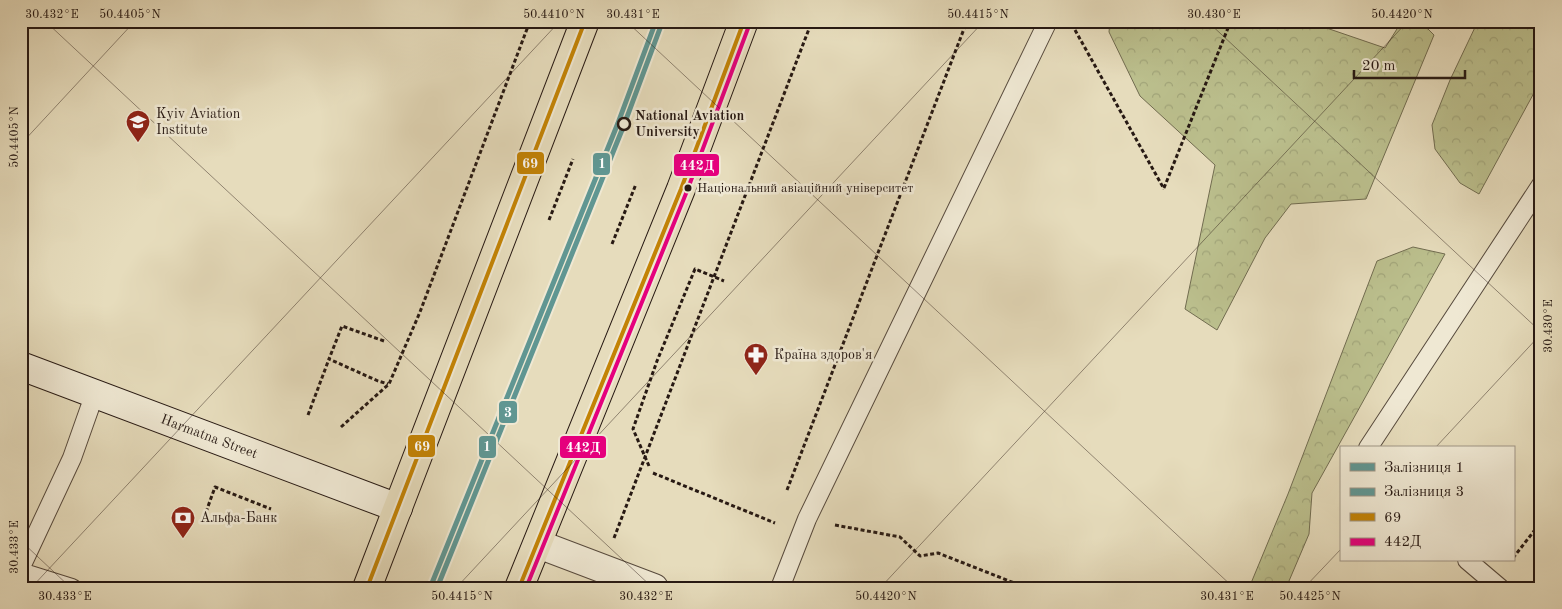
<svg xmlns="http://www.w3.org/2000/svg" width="1562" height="609" viewBox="0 0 1562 609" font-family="'Old Standard TT',serif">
	<defs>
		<pattern id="forest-crowns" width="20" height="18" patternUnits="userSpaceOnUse" patternTransform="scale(1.25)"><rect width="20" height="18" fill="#bbbf8d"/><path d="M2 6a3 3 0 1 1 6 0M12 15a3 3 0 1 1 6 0" fill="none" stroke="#a1a479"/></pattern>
	</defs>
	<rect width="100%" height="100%" fill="#e6dcbc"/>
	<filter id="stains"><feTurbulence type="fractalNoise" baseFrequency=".004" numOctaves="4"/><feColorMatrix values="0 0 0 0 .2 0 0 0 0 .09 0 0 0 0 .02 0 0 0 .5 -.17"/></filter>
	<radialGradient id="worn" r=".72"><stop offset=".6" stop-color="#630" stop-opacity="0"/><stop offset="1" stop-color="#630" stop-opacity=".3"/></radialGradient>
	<path fill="url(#forest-crowns)" stroke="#716c50" d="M1110,21H1306L1385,48L1402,21H1420L1434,35L1366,199L1291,204L1265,238L1217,330L1185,309L1215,165L1140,96L1109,32Z
		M1478,21H1541V80L1479,194L1460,183L1435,149L1432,125L1450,80Z
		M1413,247L1445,254L1312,493L1309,534L1286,588H1249L1288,494L1377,261Z"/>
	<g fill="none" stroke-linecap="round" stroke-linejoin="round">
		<defs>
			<path id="service" d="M1368,448L1541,185
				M1467,560L1500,588
				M21,567L72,458L95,393
				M21,572L72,588
				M780,588L807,519L1048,21"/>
			<path id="tertiary" d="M538,544L654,588"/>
			<g id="secondary">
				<path id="s1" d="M21,366L398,508"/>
			</g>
			<path id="primary" d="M367,588L585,21
				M519,588L681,189L744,21"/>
		</defs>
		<use href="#service" stroke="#574a3d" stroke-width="20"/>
		<use href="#tertiary" stroke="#574a3d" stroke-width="30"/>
		<use href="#secondary" stroke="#271913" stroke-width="30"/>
		<use href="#primary" stroke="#271913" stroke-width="30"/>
		<path stroke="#271913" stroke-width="3" stroke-dasharray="4 2.5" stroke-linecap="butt" d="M1075,30L1164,189
			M1164,188L1230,23
			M549,220L573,159
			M612,244L636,184
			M384,341L342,326L329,359L378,381L388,384
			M308,415L329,359
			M341,427L389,384L420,312L530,21
			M649,466L633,429L657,361L695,269L724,281
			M653,473L775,523
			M787,490L967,21
			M206,512L215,487L271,509
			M835,525L900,537L920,556L938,553L1027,588
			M614,538L812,21
			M1513,558L1534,531"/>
		<use href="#service" stroke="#efe8d3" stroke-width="18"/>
		<use href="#tertiary" stroke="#efe8d3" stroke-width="28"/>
		<use href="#secondary" stroke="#efe8d3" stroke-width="28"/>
		<use href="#primary" stroke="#e6dcbc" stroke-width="28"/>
		<defs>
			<path id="bus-1" d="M367,588L585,21
				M519,588L681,189L744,21"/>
			<path id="bus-2" d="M526,588L687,191L750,23"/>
		</defs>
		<use href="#bus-1" stroke="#efe8d3" stroke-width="8"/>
		<use href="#bus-2" stroke="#efe8d3" stroke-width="8"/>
		<use href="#bus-1" stroke="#c38305" stroke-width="4"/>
		<use href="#bus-2" stroke="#e5007d" stroke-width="4"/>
		<defs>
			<path id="rail-1" d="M430,588L618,123L656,21"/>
			<path id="rail-2" d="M437,588L624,125L662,23"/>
		</defs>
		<use href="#rail-1" stroke="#efe8d3" stroke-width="9"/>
		<use href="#rail-2" stroke="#efe8d3" stroke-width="9"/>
		<use href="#rail-1" stroke="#609692" stroke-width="5"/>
		<use href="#rail-2" stroke="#609692" stroke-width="5"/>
	</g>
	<path fill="none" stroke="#271913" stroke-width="1" stroke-opacity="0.45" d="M45,21L653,588M626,21L1234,588M1207,21L1541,332M21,144L135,21M1435,448L1541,334M21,541L71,588M31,588L560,21M456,588L984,21M880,588L1408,21M1304,588L1341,549"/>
	<defs>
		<symbol id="university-pin" viewBox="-11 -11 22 30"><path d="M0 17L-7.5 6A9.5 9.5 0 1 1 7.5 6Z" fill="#8f2418" stroke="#efe8d3"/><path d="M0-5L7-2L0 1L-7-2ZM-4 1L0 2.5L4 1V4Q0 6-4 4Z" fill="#fff"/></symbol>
		<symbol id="pharmacy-pin" viewBox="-11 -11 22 30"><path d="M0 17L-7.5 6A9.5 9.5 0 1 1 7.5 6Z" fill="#8f2418" stroke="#efe8d3"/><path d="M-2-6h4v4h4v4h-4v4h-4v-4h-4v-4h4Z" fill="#fff"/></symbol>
		<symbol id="bank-pin" viewBox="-11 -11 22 30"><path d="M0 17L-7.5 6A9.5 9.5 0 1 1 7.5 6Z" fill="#8f2418" stroke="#efe8d3"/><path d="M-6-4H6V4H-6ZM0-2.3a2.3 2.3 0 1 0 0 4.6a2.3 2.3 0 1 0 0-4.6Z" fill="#fff"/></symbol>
	</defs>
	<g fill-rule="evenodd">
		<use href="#university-pin" x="124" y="108" width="28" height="38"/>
		<use href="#pharmacy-pin" x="742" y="341" width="28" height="38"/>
		<use href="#bank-pin" x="169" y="504" width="28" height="38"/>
	</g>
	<circle fill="#efe8d3" stroke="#271913" stroke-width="2.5" cx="624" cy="124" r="6"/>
	<circle fill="#271913" stroke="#efe8d3" stroke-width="2" cx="688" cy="188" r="4.5"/>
	<g text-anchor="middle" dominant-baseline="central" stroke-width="5" stroke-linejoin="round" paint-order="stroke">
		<g font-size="13" fill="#271913" stroke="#efe8d3" text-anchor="start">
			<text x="697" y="188">Національний авіаційний університет</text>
		</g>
		<g font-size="14" fill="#271913" stroke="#efe8d3" text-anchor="start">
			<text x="156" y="114">Kyiv Aviation<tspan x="156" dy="16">Institute</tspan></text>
			<text x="774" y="355">Країна здоров'я</text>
			<text x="200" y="518">Альфа-Банк</text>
		</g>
		<g font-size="14" font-weight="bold" fill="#271913" stroke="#efe8d3" text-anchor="start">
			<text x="635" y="116">National Aviation<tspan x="635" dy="16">University</tspan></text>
		</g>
		<g font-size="14" fill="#271913" stroke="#efe8d3">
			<text stroke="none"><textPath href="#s1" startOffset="201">Harmatna Street</textPath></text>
		</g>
	</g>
	<g stroke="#efe8d3" stroke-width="2">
		<rect x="516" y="151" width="29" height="24" rx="5" fill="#c38305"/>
		<rect x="592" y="152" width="19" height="24" rx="5" fill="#609692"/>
		<rect x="673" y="153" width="47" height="24" rx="5" fill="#e5007d"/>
		<rect x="498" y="400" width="20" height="24" rx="5" fill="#609692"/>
		<rect x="407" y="434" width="29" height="24" rx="5" fill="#c38305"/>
		<rect x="478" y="435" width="19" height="24" rx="5" fill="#609692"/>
		<rect x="559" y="435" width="48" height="24" rx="5" fill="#e5007d"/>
	</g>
	<g font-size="14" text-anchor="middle" font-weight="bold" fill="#fff">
		<text x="530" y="168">69</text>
		<text x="602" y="168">1</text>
		<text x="697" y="170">442Д</text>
		<text x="508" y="417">3</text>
		<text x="422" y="451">69</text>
		<text x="487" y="451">1</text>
		<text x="583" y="452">442Д</text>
	</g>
	<rect width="1562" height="609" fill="none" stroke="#e6dcbc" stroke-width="55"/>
	<rect x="1340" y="446" width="175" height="115" fill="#efe8d3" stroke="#9f9586"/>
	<rect x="1350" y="463" width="25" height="8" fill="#609692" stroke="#9f9586"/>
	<text x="1384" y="472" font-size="15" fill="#271913">Залізниця 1</text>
	<rect x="1350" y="488" width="25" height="8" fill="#609692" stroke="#9f9586"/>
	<text x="1384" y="496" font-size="15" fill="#271913">Залізниця 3</text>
	<rect x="1350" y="513" width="25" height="8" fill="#c38305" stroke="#9f9586"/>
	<text x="1384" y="522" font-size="15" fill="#271913">69</text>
	<rect x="1350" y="538" width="25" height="8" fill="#e5007d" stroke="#9f9586"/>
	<text x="1384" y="546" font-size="15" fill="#271913">442Д</text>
	<path d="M1354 70v8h111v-8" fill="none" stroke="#271913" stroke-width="2.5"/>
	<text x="1362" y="70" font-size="15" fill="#271913" stroke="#efe8d3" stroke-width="4" paint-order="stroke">20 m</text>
	<rect x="28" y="28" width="1506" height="554" fill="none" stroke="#271913" stroke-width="2"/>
	<g font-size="12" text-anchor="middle" fill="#271913">
		<text x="52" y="18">30.432°E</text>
		<text x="130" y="18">50.4405°N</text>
		<text x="554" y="18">50.4410°N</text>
		<text x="633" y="18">30.431°E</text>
		<text x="978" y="18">50.4415°N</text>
		<text x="1214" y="18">30.430°E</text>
		<text x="1402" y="18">50.4420°N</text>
		<text transform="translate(14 137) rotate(-90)" y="4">50.4405°N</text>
		<text transform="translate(1548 326) rotate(-90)" y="4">30.430°E</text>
		<text transform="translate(14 547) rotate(-90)" y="4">30.433°E</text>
		<text x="65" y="600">30.433°E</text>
		<text x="462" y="600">50.4415°N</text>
		<text x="646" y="600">30.432°E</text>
		<text x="886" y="600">50.4420°N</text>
		<text x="1227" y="600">30.431°E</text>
		<text x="1310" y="600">50.4425°N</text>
	</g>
	<rect width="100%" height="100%" filter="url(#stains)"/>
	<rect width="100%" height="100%" fill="url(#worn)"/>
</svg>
